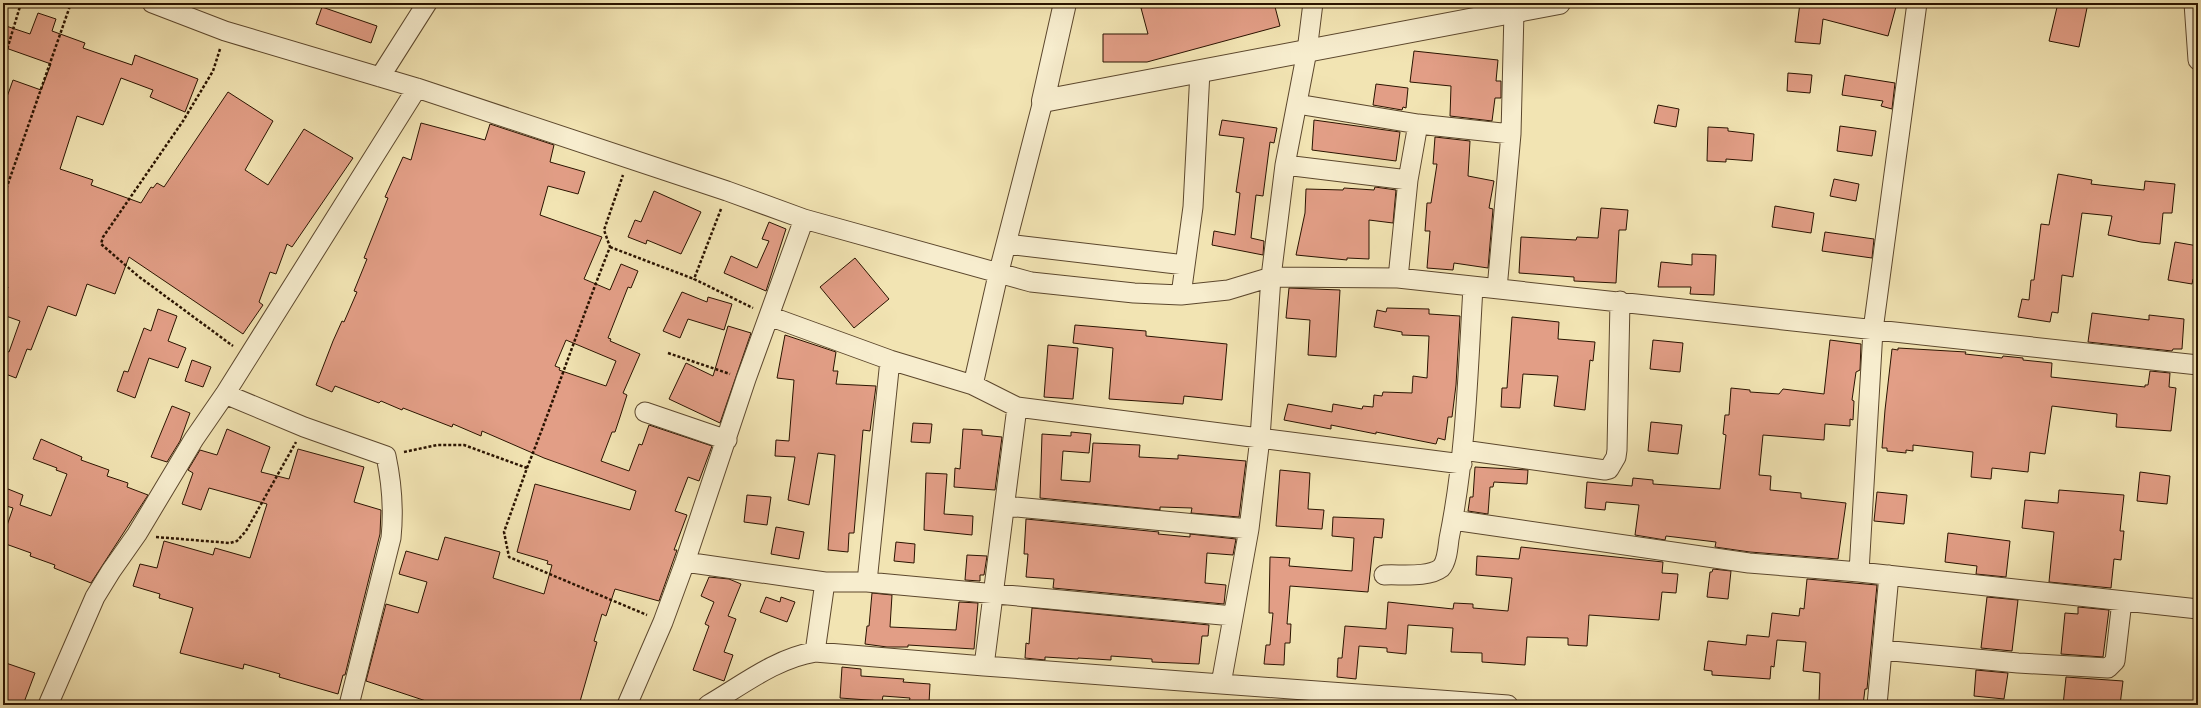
<svg xmlns="http://www.w3.org/2000/svg" width="2201" height="708" viewBox="0 0 2201 708" font-family="'IM FELL French Canon',serif">
	<rect width="100%" height="100%" fill="#f2e4b3"/>
	<filter id="stains"><feTurbulence type="fractalNoise" baseFrequency=".005" numOctaves="4"/><feColorMatrix values="0 0 0 0 .2 0 0 0 0 .09 0 0 0 0 .02 0 0 0 .5 -.17"/></filter>
	<radialGradient id="worn" r=".72"><stop offset=".6" stop-color="#630" stop-opacity="0"/><stop offset="1" stop-color="#630" stop-opacity=".3"/></radialGradient>
	<path fill="#e29e86" stroke="#2a1300" fill-rule="evenodd" d="M1162,3H1274L1280,26L1147,62H1103V34H1148L1141,8Z
		M1800,3H1897L1888,36L1823,19L1820,44L1795,42Z
		M2058,3H2088L2079,47L2049,41Z
		M322,7L377,26L371,43L316,24Z
		M38,13L56,19L52,31L85,43L83,48L132,65L135,55L198,79L185,112L150,97L153,90L121,78L103,125L77,116L60,169L93,180L91,185L141,203L151,187L153,188L157,183L164,187L228,92L273,121L245,170L268,185L304,129L353,158L292,247L287,244L276,274L270,272L259,302L263,305L243,334L129,257L115,294L87,284L76,316L48,306L31,350L27,349L16,378L3,373V350L9,352L20,321L3,315V302L8,287L3,286V108L13,80L41,90L51,64L3,47V25L30,34Z
		M1414,51L1498,60L1496,81H1501V98H1495L1492,121L1450,116L1451,86L1410,82Z
		M1788,73L1812,75L1810,93L1787,91Z
		M1845,75L1895,83L1892,109L1881,106L1883,101L1842,95Z
		M1376,84L1408,88L1406,108L1403,107L1402,110L1373,105Z
		M1658,105L1679,109L1676,127L1654,123Z
		M1222,120L1277,128L1274,143L1270,142L1263,196L1256,195L1251,238L1264,241L1263,255L1212,245L1214,231L1235,235L1240,193L1236,192L1244,138L1219,135Z
		M1314,120L1400,132L1396,161L1312,150Z
		M421,123L485,140L490,124L554,145L550,162L585,172L578,194L548,186L540,215L602,237L584,279L610,290L621,264L638,271L631,288L628,287L608,338L611,339L610,341L640,354L623,393L627,395L620,417L615,432H612L601,461L629,471L639,444L642,445L649,425L712,446L699,481L688,477L675,511L687,515L674,550H677L659,601L615,589L606,616L602,614L594,641L597,642L579,705H428L429,702L366,681L386,604L418,613L427,582L399,574L406,551L438,560L445,537L500,552L493,578L544,594L552,565L547,564L548,561L517,552L535,484L630,510L636,491L544,458L482,431L481,436L453,424L452,427L403,408L402,410L381,401L379,403L335,386L332,392L316,385L333,341L342,321L344,322L357,292L354,291L367,259L364,258L388,198L385,197L403,157L411,160ZM566,340L616,361L606,386L559,370L560,368L555,366Z
		M1840,126L1876,131L1872,156L1837,151Z
		M1708,127L1728,128V131L1754,134L1752,161L1726,159V162L1707,161Z
		M1435,137L1470,141L1468,176L1494,181L1489,208L1493,209L1488,268L1454,263L1453,270L1427,268L1430,231H1425L1427,203H1431L1437,164H1433Z
		M2058,174L2092,180L2091,184L2144,190L2145,181L2175,184L2172,213H2163L2160,244L2141,242L2108,235L2112,216L2082,213L2073,277L2062,275L2058,313L2052,312L2050,322L2018,317L2022,299L2029,300L2031,280H2034L2041,224L2049,225Z
		M1834,179L1859,184L1856,201L1830,196Z
		M1375,187L1396,190L1393,223L1369,220V259L1347,258V260L1296,255L1305,213L1306,189L1343,190L1344,188L1374,190Z
		M654,191L701,212L681,254L647,240L646,244L628,237L635,220L641,222Z
		M1775,206L1814,213L1811,233L1772,227Z
		M1601,208L1628,210L1626,230H1619L1616,283L1574,281V277L1519,273L1521,237L1576,240L1577,237L1598,238Z
		M769,222L786,229L766,291L724,273L731,256L757,268L769,241L762,239Z
		M1825,232L1874,239L1872,258L1822,251Z
		M2175,242L2198,246V279H2193L2192,284L2168,280Z
		M1692,254L1716,255L1714,295L1690,294L1691,287H1658L1661,262L1692,265Z
		M855,258L889,299L854,328L820,287Z
		M1289,288L1340,290L1336,357L1308,355L1310,320L1286,318Z
		M682,292L707,302L708,297L732,304L724,330L688,319L680,338L663,331Z
		M1387,308L1429,309V314L1460,316L1456,385L1452,417H1448L1445,440L1438,438L1436,444L1376,432V434L1331,425V429L1284,420L1288,404L1332,412L1333,404L1362,409L1363,406L1373,407L1374,395L1382,396L1383,392L1412,393L1413,376L1427,378L1429,336L1402,335V332L1374,327L1377,310L1386,312Z
		M158,309L177,316L168,341L186,348L178,368L149,358L135,398L117,391L124,371L128,372L144,328L151,331Z
		M2092,313L2149,320V315L2184,319L2182,349H2173L2172,351L2088,342Z
		M1512,317L1559,322L1558,339L1595,342L1593,361L1590,360L1585,410L1554,406L1558,376L1523,374L1520,408L1501,407L1502,388H1507Z
		M1075,325L1146,331V336L1227,344L1222,400L1184,396L1183,404L1109,399L1113,348L1073,343Z
		M728,326L751,333L720,423L669,399L686,363L713,376Z
		M785,335L836,352L833,371H838L836,384L876,386L870,431L863,430L854,533H849L848,552L828,550L835,455L818,453L809,505L788,500L795,457L775,456L776,440L789,441L794,380L777,378Z
		M1653,340L1683,343L1680,372L1650,369Z
		M1830,340L1861,344L1860,370L1856,372L1852,400L1854,401L1853,420L1850,419V426L1825,424L1824,440L1763,435L1759,475L1771,476L1770,490L1801,493V498L1846,503L1838,559L1750,552L1715,547L1716,542L1666,536L1665,540L1635,535L1639,505L1606,502L1605,510L1585,508L1587,482L1632,486L1633,478L1653,480V484L1720,489L1726,435L1723,434L1725,415H1729L1731,388L1750,390V392L1779,394L1783,389L1824,394Z
		M1048,345L1078,348L1073,399L1044,397Z
		M1898,348L1966,352L1965,354L2002,358L2003,356L2023,358V360L2052,363L2051,377L2145,387V385H2148L2150,371L2170,373L2169,387L2176,388L2171,431L2116,427L2117,414L2052,406L2045,454L2030,452L2028,472L1992,468L1991,479L1971,477L1973,452L1913,445V451L1906,450V453L1887,451V448H1882L1885,410L1892,349L1898,350Z
		M192,360L211,367L203,387L185,381Z
		M172,406L190,413L180,441L167,462L151,457Z
		M1651,422L1682,425L1678,454L1648,451Z
		M913,423L932,424L930,443L911,442Z
		M227,429L270,447L261,472L289,479L298,449L364,467L354,502L381,510L380,534L345,675H343L338,694L279,677L280,674L244,664L243,669L180,653L193,608L159,598L160,594L133,586L140,564L157,568L164,541L213,555L215,548L250,558L267,504L209,488L201,510L182,504L193,473L188,470L200,450L217,455Z
		M963,429L982,430V435L1002,437L995,490L954,487L955,468L960,469Z
		M1071,432L1091,434L1089,453L1063,451L1061,480L1090,482L1093,443L1140,445L1139,457L1178,459V455L1246,461L1239,517L1191,513L1192,508L1160,507V510L1040,498L1042,434L1071,436Z
		M41,439L82,457L81,460L109,470L107,476L128,483L127,487L148,495L91,583L54,568L55,565L30,556L31,553L3,543V537L13,508L3,505V487L23,495L20,505L51,516L67,474L56,470L57,468L33,459Z
		M1475,467L1528,470L1527,484L1494,482L1493,487H1490L1488,514L1468,511L1470,497H1473Z
		M1280,470L1310,473L1308,509L1324,510L1322,529L1276,526Z
		M2140,472L2170,476L2167,504L2137,501Z
		M926,473L947,474L944,514L973,516L972,535L924,530Z
		M2059,490L2124,495L2120,531H2124L2121,560L2114,559L2111,588L2049,582L2054,532L2022,528L2025,500L2058,503Z
		M1877,492L1907,495L1904,524L1874,521Z
		M747,495L771,497L767,525L744,522Z
		M1333,517L1384,519L1382,538L1374,537L1368,592L1290,586L1287,624H1291L1290,643H1285L1284,665L1264,664L1266,645H1270L1273,613H1269L1270,557L1290,558L1289,566L1352,571L1354,538L1332,536Z
		M1026,519L1159,532L1158,534L1190,537V534L1236,539L1233,555L1207,553L1205,583L1226,585L1224,604L1053,588L1054,579L1026,577L1028,554H1024Z
		M776,527L804,532L799,559L771,554Z
		M1948,533L2010,541L2006,577L1976,574L1977,566L1945,562Z
		M896,542L915,544L914,563L894,561Z
		M1521,547L1663,562L1662,573L1678,574L1676,593L1662,592L1659,620L1589,615L1587,646L1568,645V638L1527,637L1525,665L1482,662V653L1451,652L1453,628L1408,625L1406,654L1387,652V648L1359,646L1356,679L1337,677L1338,658H1342L1345,626L1386,629L1388,602L1453,609L1454,603L1473,604V608L1508,611L1512,578L1476,575L1477,556L1519,559Z
		M967,555L987,556L984,575H980V581L965,580Z
		M1713,569L1731,571L1728,599L1707,597L1710,572H1712Z
		M709,577L729,579L741,584L728,616L736,619L724,652L733,655L724,681L693,670L709,626L705,624L714,602L701,596Z
		M1807,579L1877,585L1867,689H1865L1863,705L1819,703L1820,673L1803,671L1806,642L1777,640L1774,667L1771,666L1770,679L1712,675V671L1704,670L1708,641L1746,645L1747,635L1769,637L1772,613L1799,616L1800,608L1804,609Z
		M872,593L892,595L890,627L956,630L959,602L978,603L974,649L908,645V647H887L865,644L867,626H869Z
		M766,597L780,602L781,597L795,602L787,622L760,612Z
		M1987,597L2018,600L2012,651L1981,648Z
		M2078,607L2109,610L2103,657L2061,654L2065,613L2078,614Z
		M1032,608L1209,625L1208,636H1202L1199,664L1152,662V659L1111,656V660L1078,658V659L1045,657V660L1025,658L1026,643L1029,644Z
		M3,662L35,673L23,705H3Z
		M842,667L861,669V676L904,679L903,682L930,684L929,703L909,702L910,698L883,696L882,701L840,698Z
		M1976,670L2008,673L2004,699L1974,696Z
		M2066,677L2123,681L2120,705H2063Z"/>
	<g fill="none" stroke-linecap="round" stroke-linejoin="round">
		<defs>
			<path id="minor" d="M152,3L225,31L417,88L727,191L804,219L1031,282L1134,293L1181,295L1228,290L1271,277L1398,278L2198,365
				M1313,3L1307,51L1285,165L1271,277L1260,438L1249,529L1221,684L1508,705
				M2194,3L2198,60
				M380,77L427,3
				M1297,104L1418,124L1511,134
				M1285,165L1408,180
				M1006,244L1185,265
				M1398,278L1408,180L1418,124
				M1497,289L1511,134L1514,11
				M1181,295L1193,207L1200,71
				M769,316L890,360
				M225,394L304,427L386,456C392,484 394,509 391,538L349,705
				M1017,407L973,385L998,275L1043,101
				M645,412L727,440
				M1463,450L1605,470L1609,469L1616,457L1617,450L1620,301
				M1005,506L1249,529
				M1453,520L1749,563L1859,572L2198,609
				M685,562L825,582
				M1859,572L1873,330L1917,3
				M1384,575C1400,574 1428,578 1441,568C1447,562 1448,547 1449,539C1466,456 1468,371 1473,287
				M867,582L890,360L973,385
				M1882,650L2018,663L2108,668L2115,661L2122,601
				M815,652L825,582H867L1233,616
				M1221,684L984,666L1017,407L1462,464
				M48,705L95,597L111,571L137,534L194,439L225,394L417,88
				M627,705L663,622L685,562L746,379L804,219
				M708,705C741,686 776,658 815,652L984,666
				M1877,705L1889,575"/>
			<path id="tertiary" d="M1065,3L1043,101L1559,3"/>
		</defs>
		<use href="#minor" stroke="#5c472d" stroke-width="21"/>
		<use href="#tertiary" stroke="#5c472d" stroke-width="24"/>
		<path stroke="#2a1300" stroke-width="2.5" stroke-dasharray="3 2" stroke-linecap="butt" d="M220,49L213,71L183,121L103,237L101,244L138,276L233,346
			M3,63L21,3
			M3,198L71,3
			M721,209L694,279L753,308
			M610,247L694,279
			M668,353L730,374
			M404,452L437,445H464L527,468L504,532L509,557L647,615
			M527,468C556,395 581,320 610,247L604,230L623,175
			M156,537L230,543L237,541L246,531L296,442"/>
		<use href="#minor" stroke="#f7edce" stroke-width="19"/>
		<use href="#tertiary" stroke="#f7edce" stroke-width="22"/>
	</g>
	<rect width="2201" height="708" fill="none" stroke="#f2e4b3" stroke-width="16"/>
	<rect x="4" y="4" width="2193" height="700" fill="none" stroke="#2a1300" stroke-width="2"/>
	<rect x="8" y="8" width="2185" height="692" fill="none" stroke="#2a1300"/>
	<rect width="100%" height="100%" filter="url(#stains)"/>
	<rect width="100%" height="100%" fill="url(#worn)"/>
</svg>
